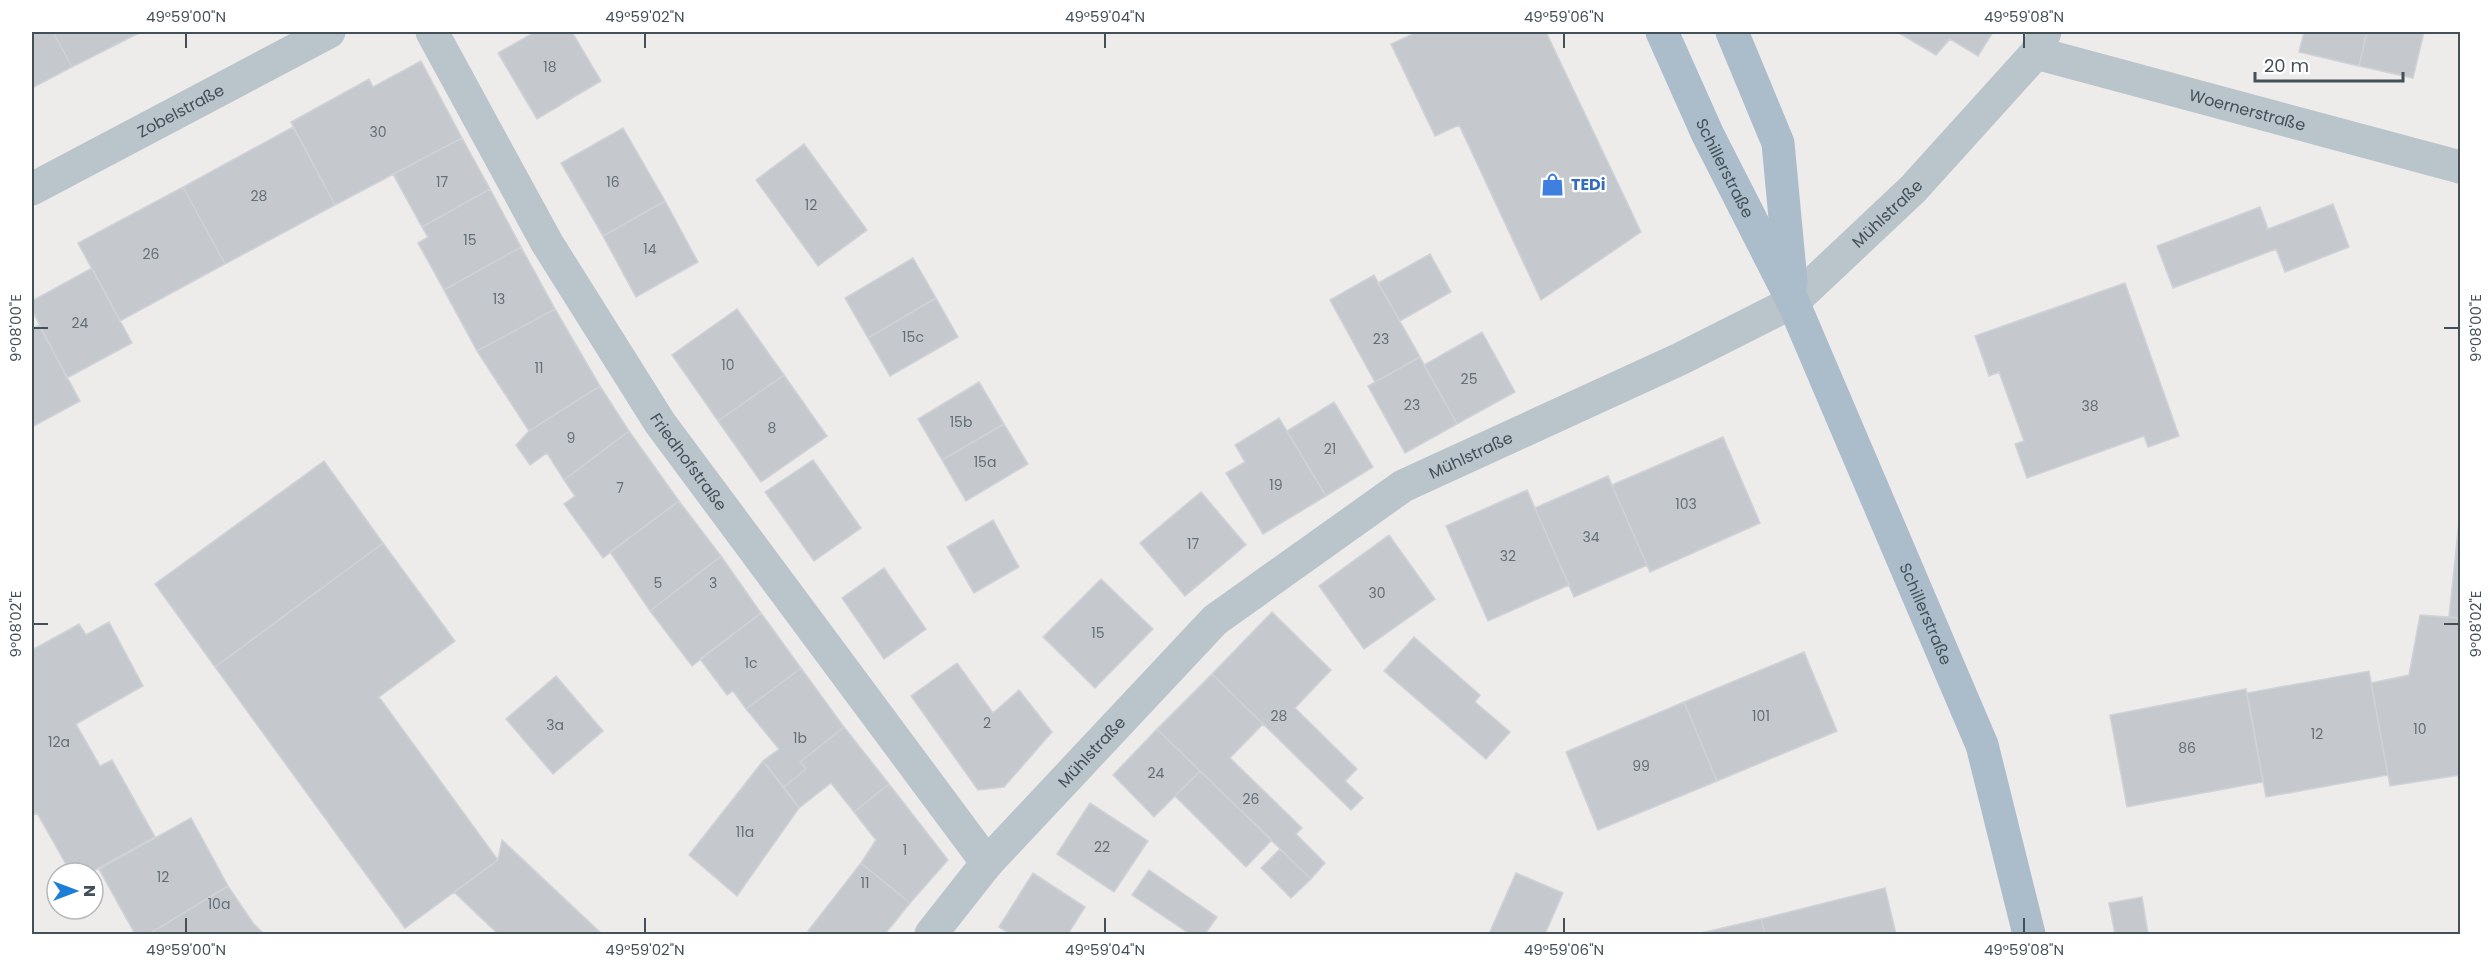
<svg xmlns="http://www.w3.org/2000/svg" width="2492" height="966" viewBox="0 0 2492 966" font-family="Poppins,sans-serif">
	<rect width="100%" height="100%" fill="#eeebeb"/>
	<path fill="#c5c9ce" stroke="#cfd2d7" stroke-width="1.5" d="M32,32H53L72,67L32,88Z
		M53,32H141L72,67Z
		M535,32H572L601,81L537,119L498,53Z
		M1417,32H1546L1641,232L1541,300L1459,125L1435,136L1391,44Z
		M1897,32H1993L1978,56L1950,39L1936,55Z
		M2304,32H2367L2359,66L2299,52Z
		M2367,32H2424L2413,78L2359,66Z
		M421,61L462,138L335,205L291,122L369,79L373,87Z
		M293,127L335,205L225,264L183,187Z
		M623,128L665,201L603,236L561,163Z
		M462,138L490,189L422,227L393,174Z
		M804,144L867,230L818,266L756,180Z
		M183,187L225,264L120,321L78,243Z
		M490,189L521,247L444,290L418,243L428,237L422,227Z
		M665,201L698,262L636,297L603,236Z
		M2333,204L2349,247L2285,272L2276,249L2173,288L2157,246L2260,207L2268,229Z
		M521,247L555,309L477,351L444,290Z
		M1430,254L1451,292L1400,321L1378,283Z
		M913,258L936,298L868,338L845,298Z
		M92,268L132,343L67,378L32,310V301Z
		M1374,275L1420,357L1375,382L1330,300Z
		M2125,283L2179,436L2148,447L2144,436L2027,478L2015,444L2024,441L1999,372L1989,376L1975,336Z
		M936,298L958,337L890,376L868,338Z
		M555,309L600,386L529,431L477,351Z
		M737,309L784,375L718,421L672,355Z
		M39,325L80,401L32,427V329Z
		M1482,332L1515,392L1457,424L1424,365Z
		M1420,357L1457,424L1405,453L1368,386Z
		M784,375L827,436L761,482L718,421Z
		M979,382L1004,424L942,460L918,419Z
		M600,386L629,431L564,480L547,453L530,465L516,445L529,431Z
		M1334,402L1373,467L1326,496L1287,431Z
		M1279,418L1326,496L1263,534L1226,473L1245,462L1235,445Z
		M1004,424L1028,464L966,501L942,460Z
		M629,431L679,501L603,558L564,504L575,496L564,480Z
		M1723,437L1760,523L1650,572L1612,485Z
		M813,460L861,528L814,561L765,492Z
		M324,461L383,543L215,667L155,584Z
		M1608,476L1647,565L1574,597L1535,508Z
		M1527,490L1569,585L1488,621L1446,526Z
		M1201,492L1246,545L1185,596L1140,543Z
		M679,501L721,556L650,611L610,552Z
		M2460,512V618L2449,617Z
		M993,520L1019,567L974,593L947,547Z
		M1389,535L1435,599L1364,649L1319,586Z
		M383,543L455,641L379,697L498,860L405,928L215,667Z
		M721,556L761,613L692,666L650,611Z
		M884,568L926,629L884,659L842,598Z
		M1101,579L1153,629L1095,688L1043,637Z
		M1272,612L1331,670L1295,708L1357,769L1345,781L1363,798L1351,810L1212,674Z
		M761,613L801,668L746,709L733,691L727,695L700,659Z
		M2420,615L2460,618V775L2390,786L2371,683L2409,675Z
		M109,622L143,686L76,724L100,766L112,760L155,837L90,873H71L37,813L32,816V650L79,624L86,635Z
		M1414,637L1480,695L1475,702L1510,732L1486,759L1384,671Z
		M1804,652L1837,731L1717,781L1684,702Z
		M957,663L993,713L1019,690L1052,732L1004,787L978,790L911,696Z
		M801,668L844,727L800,762L806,769L784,787L763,761L779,749L746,709Z
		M2369,671L2388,775L2266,797L2247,693Z
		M1212,674L1263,724L1230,758L1302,828L1296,834L1325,863L1311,879L1157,729Z
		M556,676L603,731L553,774L506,719Z
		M2246,689L2263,782L2127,807L2110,715Z
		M1684,702L1717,781L1598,830L1566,752Z
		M844,727L889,784L854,812L831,783L799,808L784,787L806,769L800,762Z
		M1157,729L1200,771L1154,817L1113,775Z
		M763,761L799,808L737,896L689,855Z
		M1200,771L1272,840L1246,867L1175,796Z
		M889,784L948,860L910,903L861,863L876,840L854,812Z
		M1090,803L1148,841L1114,892L1057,854Z
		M191,818L228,886L149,934H135L99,869Z
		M502,840L602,934H498L454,892L498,860Z
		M1280,849L1311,879L1291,898L1261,868Z
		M861,863L910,903L885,934H813L808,931Z
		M1149,870L1217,917L1205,934H1190L1132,895Z
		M1033,873L1085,907L1068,934H1010L999,927Z
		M1516,873L1563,893L1545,934H1489Z
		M228,886L253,923L264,934H149Z
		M1885,888L1896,934H1765L1761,919Z
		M2142,897L2148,934H2115L2109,903Z
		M1761,919L1765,934H1697Z"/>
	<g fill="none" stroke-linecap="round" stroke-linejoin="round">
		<g stroke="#b9c4cb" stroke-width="33">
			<path id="s1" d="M432,32L547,243L660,423L987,863"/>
			<path id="s2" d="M2036,53L2460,167"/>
			<path id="s3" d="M32,189L329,32"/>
			<path id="s4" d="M931,934L987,863L1215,620L1403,486L1680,359L1793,302L1913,189L2036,53L2045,32"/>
		</g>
		<g stroke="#abbdca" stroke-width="33">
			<path id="s5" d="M1662,32L1708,135L1793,302L1982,745L2029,934"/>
			<path d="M1732,32L1778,143L1791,282"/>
		</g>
	</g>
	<path fill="none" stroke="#445058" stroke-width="2" d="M186,33V48M645,33V48M1105,33V48M1564,33V48M2024,33V48M33,328H48M2444,328H2459M33,624H48M2444,624H2459M186,918V933M645,918V933M1105,918V933M1564,918V933M2024,918V933"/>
	<defs>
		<symbol id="shop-bare" viewBox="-9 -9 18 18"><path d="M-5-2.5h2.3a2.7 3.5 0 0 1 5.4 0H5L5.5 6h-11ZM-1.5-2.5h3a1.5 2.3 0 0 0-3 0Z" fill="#3f7fe0" stroke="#fff" stroke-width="2.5" paint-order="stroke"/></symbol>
	</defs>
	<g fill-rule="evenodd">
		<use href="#shop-bare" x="1536" y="168" width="33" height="33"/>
	</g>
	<g text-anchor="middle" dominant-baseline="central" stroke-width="4.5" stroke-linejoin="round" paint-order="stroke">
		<g font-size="14" fill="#646e76">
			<text x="550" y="67">18</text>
			<text x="378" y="132">30</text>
			<text x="442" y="182">17</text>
			<text x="613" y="182">16</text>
			<text x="259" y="196">28</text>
			<text x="811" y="205">12</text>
			<text x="470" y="240">15</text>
			<text x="650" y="249">14</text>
			<text x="151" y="254">26</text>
			<text x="499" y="299">13</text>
			<text x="80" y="323">24</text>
			<text x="913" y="337">15c</text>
			<text x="1381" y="339">23</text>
			<text x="728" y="365">10</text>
			<text x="539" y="368">11</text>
			<text x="1469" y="379">25</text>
			<text x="1412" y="405">23</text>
			<text x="2090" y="406">38</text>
			<text x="961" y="422">15b</text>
			<text x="772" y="428">8</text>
			<text x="571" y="438">9</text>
			<text x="1330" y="449">21</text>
			<text x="985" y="462">15a</text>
			<text x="1276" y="485">19</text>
			<text x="620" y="488">7</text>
			<text x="1686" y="504">103</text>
			<text x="1591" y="537">34</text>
			<text x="1193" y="544">17</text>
			<text x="1508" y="556">32</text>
			<text x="658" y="583">5</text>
			<text x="713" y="583">3</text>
			<text x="1377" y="593">30</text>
			<text x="1098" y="633">15</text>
			<text x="751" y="663">1c</text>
			<text x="1279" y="716">28</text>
			<text x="1761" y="716">101</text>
			<text x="987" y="723">2</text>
			<text x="555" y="725">3a</text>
			<text x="2420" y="729">10</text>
			<text x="2317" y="734">12</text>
			<text x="800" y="738">1b</text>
			<text x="59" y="742">12a</text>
			<text x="2187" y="748">86</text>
			<text x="1641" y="766">99</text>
			<text x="1156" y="773">24</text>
			<text x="1251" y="799">26</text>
			<text x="745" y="832">11a</text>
			<text x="1102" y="847">22</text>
			<text x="905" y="850">1</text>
			<text x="163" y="877">12</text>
			<text x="865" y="883">11</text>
			<text x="219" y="904">10a</text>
		</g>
		<g font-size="16" fill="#445058" stroke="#fff">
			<text stroke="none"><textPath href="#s3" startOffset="168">Zobelstraße</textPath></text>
			<text stroke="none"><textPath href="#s2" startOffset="219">Woernerstraße</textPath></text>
			<text stroke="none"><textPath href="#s5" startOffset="150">Schillerstraße</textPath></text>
			<text stroke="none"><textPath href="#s4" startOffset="1215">Mühlstraße</textPath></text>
			<text stroke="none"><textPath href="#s4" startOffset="729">Mühlstraße</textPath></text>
			<text stroke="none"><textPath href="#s1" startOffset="501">Friedhofstraße</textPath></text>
			<text stroke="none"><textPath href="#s5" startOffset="639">Schillerstraße</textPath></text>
			<text stroke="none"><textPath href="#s4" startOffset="243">Mühlstraße</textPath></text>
		</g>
		<g font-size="16" font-weight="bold" fill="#366cbe" stroke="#fff" text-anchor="start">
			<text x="1571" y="184">TEDi</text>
		</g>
	</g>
	<rect width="2492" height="966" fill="none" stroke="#ffffff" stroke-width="66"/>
	<g transform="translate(75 891) rotate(90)"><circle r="28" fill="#ffffff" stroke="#b4b9bc" stroke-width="1.5"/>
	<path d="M0-4.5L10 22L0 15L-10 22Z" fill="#1c7ed7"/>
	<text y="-9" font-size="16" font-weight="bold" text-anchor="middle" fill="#445058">N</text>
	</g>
	<path d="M2255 72v9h148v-9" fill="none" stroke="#445058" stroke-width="3"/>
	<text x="2264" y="72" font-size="18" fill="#445058" stroke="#ffffff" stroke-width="4.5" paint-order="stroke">20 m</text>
	<rect x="33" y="33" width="2426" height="900" fill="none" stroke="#445058" stroke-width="2"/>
	<g font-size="15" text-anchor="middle" fill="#445058">
		<text x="186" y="22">49°59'00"N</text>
		<text x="645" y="22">49°59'02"N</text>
		<text x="1105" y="22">49°59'04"N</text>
		<text x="1564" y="22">49°59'06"N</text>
		<text x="2024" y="22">49°59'08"N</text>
		<text transform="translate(2476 328) rotate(-90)" y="5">9°08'00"E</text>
		<text transform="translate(16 328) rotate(-90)" y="5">9°08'00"E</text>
		<text transform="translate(2476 624) rotate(-90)" y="5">9°08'02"E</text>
		<text transform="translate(16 624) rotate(-90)" y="5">9°08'02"E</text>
		<text x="186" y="955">49°59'00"N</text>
		<text x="645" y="955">49°59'02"N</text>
		<text x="1105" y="955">49°59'04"N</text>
		<text x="1564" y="955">49°59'06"N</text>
		<text x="2024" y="955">49°59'08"N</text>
	</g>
</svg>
